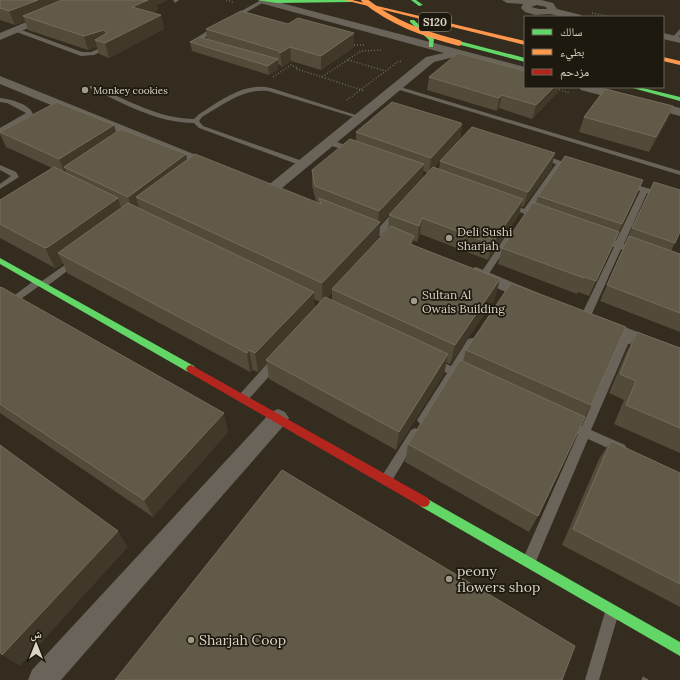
<svg xmlns="http://www.w3.org/2000/svg" width="680" height="680" viewBox="0 0 680 680" font-family="Lora,'Noto Naskh Arabic',serif">
	<rect width="100%" height="100%" fill="#332c1f"/>
	<g fill="none" stroke-linecap="round" stroke-linejoin="round">
		<path stroke="#6c685e" stroke-width="1.5" stroke-dasharray="1 2" stroke-linecap="butt" d="M226,0L233,2
			M592,13L611,17
			M351,45H366
			M348,60L386,71
			M273,77L291,65L298,68L297,69L365,91
			M322,77L361,51L383,50
			M556,89L570,93
			M347,100L399,61L402,62"/>
		<path fill="#69635a" fill-rule="evenodd" d="M173,0H179L175,3Z
			M261,0L266,1L234,19L229,18Z
			M216,25L221,26L203,39L205,43L209,45V47L200,45L198,37Z
			M16,28L82,52H91L107,45L110,47L94,55L81,56L14,31V29Z
			M680,29V35L676,40H672V38Z
			M90,86H94C126,99 159,119 194,119L198,115C220,101 244,82 271,88L362,117L357,118L268,91C243,88 223,105 202,117L199,121L203,126L305,162V166H302L199,128L194,123C157,123 123,103 90,88Z
			M393,86H397L680,171V175L393,88Z
			M0,98C10,99 30,104 33,114L0,133V128L26,113L7,103L0,102Z
			M326,140H332L357,150L353,152H350L326,144Z
			M538,155H544L577,167L573,169L562,166L531,211L543,217L539,220L503,205L507,203L524,209L556,164L538,159Z
			M0,165L16,172L19,177L0,189V184L11,176L0,170Z
			M624,182H627L680,198V203L647,193L624,244L640,250L641,252L637,255L621,249L590,318L585,322L580,318L614,247L598,241L597,239L601,236L616,241L640,191L624,186Z
			M397,210L401,213L400,215L381,236H375L374,234L375,232L394,211Z
			M508,236L512,239L486,278H480L478,276L480,274L505,237Z
			M76,257L80,260L79,262L46,287L43,288L39,286L0,314V306L35,280L38,279L42,281Z
			M627,331L631,332L632,335L591,430L625,445L627,449L625,453L621,454L588,439L534,566L529,568L524,566L522,561L578,434L563,427L561,424L563,421L567,419L582,426L622,335L623,332Z
			M472,338L476,339L477,342L460,370L469,374L470,377L469,380L465,381L455,377L427,423L423,425L419,423L417,420L419,417L447,373L429,365L428,362L429,359L433,358L451,366L468,339Z
			M277,356L281,357L282,360L281,363L247,401L243,402L239,401L238,398L239,395L273,357Z
			M415,428L419,430L421,433L419,436L390,484L386,485L382,484L380,480L382,476L411,430Z
			M612,605L617,607L619,612L599,680H585L605,612L607,607Z"/>
		<path fill="#69635a" fill-rule="evenodd" d="M79,0H92L90,2L0,40V33Z
			M259,0H270L525,67V74L458,56L434,62L276,193L271,194L266,193L264,190L266,187L426,57L444,53L260,3Z
			M502,0H541L553,3L557,9L581,15L582,17H563L550,14L535,15L525,12L521,8L523,4L507,3ZM537,5L546,7L547,9H539L531,7Z
			M663,33L680,37V43L663,39Z
			M0,76L221,165L223,168L221,171L216,172L211,171L0,84Z
			M579,87H599L680,108V116L581,90Z
			M476,267L538,293L541,297L538,301L532,303L470,277L467,273L470,269Z
			M600,317L680,349V365L593,329L591,324L593,319Z
			M278,409L285,412L289,418L285,424L61,680H28L32,670L271,412Z"/>
		<path fill="#63d668" fill-rule="evenodd" d="M257,0H353V1L351,2L277,3Z
			M411,0H416L423,5L419,6Z
			M410,20H414L434,39L433,47H429V40L410,22Z
			M459,41L525,58V62L457,44V42Z
			M629,87H639L680,97V101Z
			M0,258L194,366L196,369L194,372H188L0,264Z
			M424,497L680,642V656L420,506L418,502L420,498Z"/>
		<path fill="#ff974d" fill-rule="evenodd" d="M344,0H352L525,41V45Z
			M663,57L680,61V65L663,61Z"/>
		<path fill="#b3261e" fill-rule="evenodd" d="M191,365L428,498L430,502L428,506L424,507L420,506L188,372L186,369L188,366Z"/>
		<path stroke="#ff974d" stroke-width="5.5" d="M364,0C392,23 424,34 459,43"/>
	</g>
	<path fill="#534b39" fill-rule="evenodd" d="M0,0H167L157,5L158,10L153,13L161,15L164,29L109,58L99,54L97,47L88,50L28,30L25,21L15,25L0,20Z
		M288,24L354,33V47L321,70L291,61L282,67L280,65L278,64V69L269,75L192,51L190,42L207,39L206,29Z
		M429,77L558,92L532,119L499,108L497,111L427,90Z
		M673,106L667,121L649,152L579,132L584,117Z
		M461,123V124H462L460,140L555,153L551,169L523,207L521,206L519,215L488,260L420,234L417,242L413,240V245L495,299L450,364L446,362L444,374L396,450L269,379L267,363L258,372L253,370L250,372L67,273L63,263L58,267L55,268L0,238V200L52,168L6,147L0,134V132L114,125L116,132L187,160L319,204V203L316,201L312,186V170L356,141V132ZM440,161L439,169L434,168ZM423,171L428,173L422,179ZM398,205L389,215L388,229L379,239L380,224ZM332,293V301L327,298ZM314,299L320,302L314,308Z
		M538,196H636L589,296L578,292L577,294L498,264L502,248L536,203Z
		M632,228L675,243L671,251L680,254V332L600,301Z
		M0,288L228,432L153,517L0,413Z
		M637,332L680,348V453L614,424L624,400L609,393L627,351Z
		M466,350L591,405L585,417L538,516L529,532L405,462L408,444L463,361Z
		M611,441L680,473V607L562,545L599,459Z"/>
	<path fill="#403929" d="M38,0H75L23,16L25,21L15,25L9,11Z
		M148,0H167L157,5L158,10L135,21L132,7Z
		M161,15L164,29L109,58L105,43L95,40L97,47L88,50L84,36L104,30L107,42Z
		M354,33V47L321,70V56Z
		M290,47L291,61L282,67L280,53Z
		M278,59V69L269,75L268,66Z
		M554,87H559L558,92L532,119L536,105Z
		M502,95L499,108L497,111L499,98Z
		M673,106L667,121L649,152L656,137Z
		M461,123L460,126L462,124L460,140L429,173L431,158Z
		M114,125L118,140L64,167L67,173L65,174L59,159Z
		M555,153L551,169L523,207L528,192Z
		M186,154L189,170L136,197L139,208L133,212L128,197Z
		M424,164L422,180L380,224L379,242L332,289V293L323,303L322,283L378,224L379,211Z
		M643,180L612,248L589,296L596,281Z
		M118,198L124,218L58,253L63,263L58,267L55,268L45,248Z
		M523,199L519,215L488,260L492,244Z
		M422,218L420,234L417,242L419,226Z
		M414,236L411,256L410,244Z
		M500,279L495,299L450,364L455,345Z
		M314,292L315,311L266,360L267,363L258,372L255,353Z
		M249,350L253,370L250,372L247,353Z
		M448,354L444,374L396,450L399,432Z
		M224,413L228,432L153,517L144,500Z
		M118,531L128,547L20,666L2,655Z"/>
	<path fill="#615a48" stroke="#746d5c" d="M0,0H38L9,11L0,8Z
		M62,0H148L132,7L161,15L105,43L95,40L107,33L104,30L84,36L23,16Z
		M241,11L288,24L298,18L354,33L321,56L290,47L280,53L279,51L206,29Z
		M199,37L278,59L268,66L190,42Z
		M458,53L525,71V87H554L536,105L502,95L499,98L429,77Z
		M605,89L673,106L656,137L584,117Z
		M57,102L114,125L59,159L0,132Z
		M392,102L461,123L460,124H462L431,158L356,132Z
		M472,127L555,153L528,192L440,161Z
		M121,129L186,154L128,197L64,167Z
		M350,139L424,164L379,211L315,186L312,170Z
		M195,154L321,204L319,198L380,222L322,283L136,197Z
		M565,156L643,180L622,224L538,196Z
		M54,167L118,198L48,247L45,248L0,224V200Z
		M433,167L523,199L492,244L422,218L419,226L389,215Z
		M654,182L680,190V232L675,243L632,228Z
		M533,202L619,232L596,281L585,277L584,278L502,248Z
		M128,203L314,292L255,353L249,350L247,353L58,253Z
		M391,226L414,236L410,244L500,279L455,345L332,289Z
		M629,236L680,254V313L607,285Z
		M511,283L626,327L591,405L466,350Z
		M1,287L224,413L144,500L0,404V288Z
		M325,297L448,354L399,432L266,360Z
		M637,332L680,348V428L626,405L636,381L620,374Z
		M460,360L585,417L538,516L408,444Z
		M611,441L680,473V584L573,529Z
		M0,445L118,531L2,655L0,652Z
		M282,470L575,646L562,680H115Z
		M643,677L648,680H642Z"/>
	<g fill="#9f998a" stroke="#1d190e" stroke-width="1.5">
		<circle cx="85" cy="90" r="4"/>
		<circle cx="449" cy="238" r="4"/>
		<circle cx="414" cy="301" r="4"/>
		<circle cx="449" cy="579" r="4"/>
		<circle cx="191" cy="640" r="4"/>
	</g>
	<g text-anchor="middle" dominant-baseline="central" stroke-width="3.5" stroke-linejoin="round" paint-order="stroke">
		<g font-size="10" fill="#d9d3c4" stroke="#1d190e" text-anchor="start">
			<text x="93" y="90">Monkey cookies</text>
		</g>
		<rect fill="#1d190e" stroke="#a19b8d" stroke-width="1" x="419" y="13" width="32" height="18" rx="3"/>
		<g font-size="11" font-weight="bold" fill="#d9d3c4">
			<text x="435" y="22">S120</text>
		</g>
		<g font-size="12" fill="#d9d3c4" stroke="#1d190e" text-anchor="start">
			<text x="457" y="231">Deli Sushi<tspan x="457" dy="14">Sharjah</tspan></text>
			<text x="422" y="294">Sultan Al<tspan x="422" dy="14">Owais Building</tspan></text>
		</g>
		<g font-size="14" fill="#d9d3c4" stroke="#1d190e" text-anchor="start">
			<text x="457" y="571">peony<tspan x="457" dy="16">flowers shop</tspan></text>
			<text x="199" y="640">Sharjah Coop</text>
		</g>
	</g>
	<rect x="524" y="16" width="140" height="72" fill="#1d190e" stroke="#686357"/>
	<rect x="532" y="29" width="20" height="6" fill="#63d668" stroke="#686357"/>
	<text x="560" y="36" font-size="12" fill="#d9d3c4">سالك</text>
	<rect x="532" y="49" width="20" height="6" fill="#ff974d" stroke="#686357"/>
	<text x="560" y="56" font-size="12" fill="#d9d3c4">بطيء</text>
	<rect x="532" y="69" width="20" height="6" fill="#b3261e" stroke="#686357"/>
	<text x="560" y="76" font-size="12" fill="#d9d3c4">مزدحم</text>
	<g transform="translate(36 644)" stroke="#1d190e" stroke-width="3" paint-order="stroke">
	<path d="M0-3L7 15L0 10L-7 15Z" fill="#d9d3c4"/>
	<text y="-6" font-size="11" font-weight="bold" text-anchor="middle" fill="#d9d3c4">ش</text>
	</g>
</svg>
